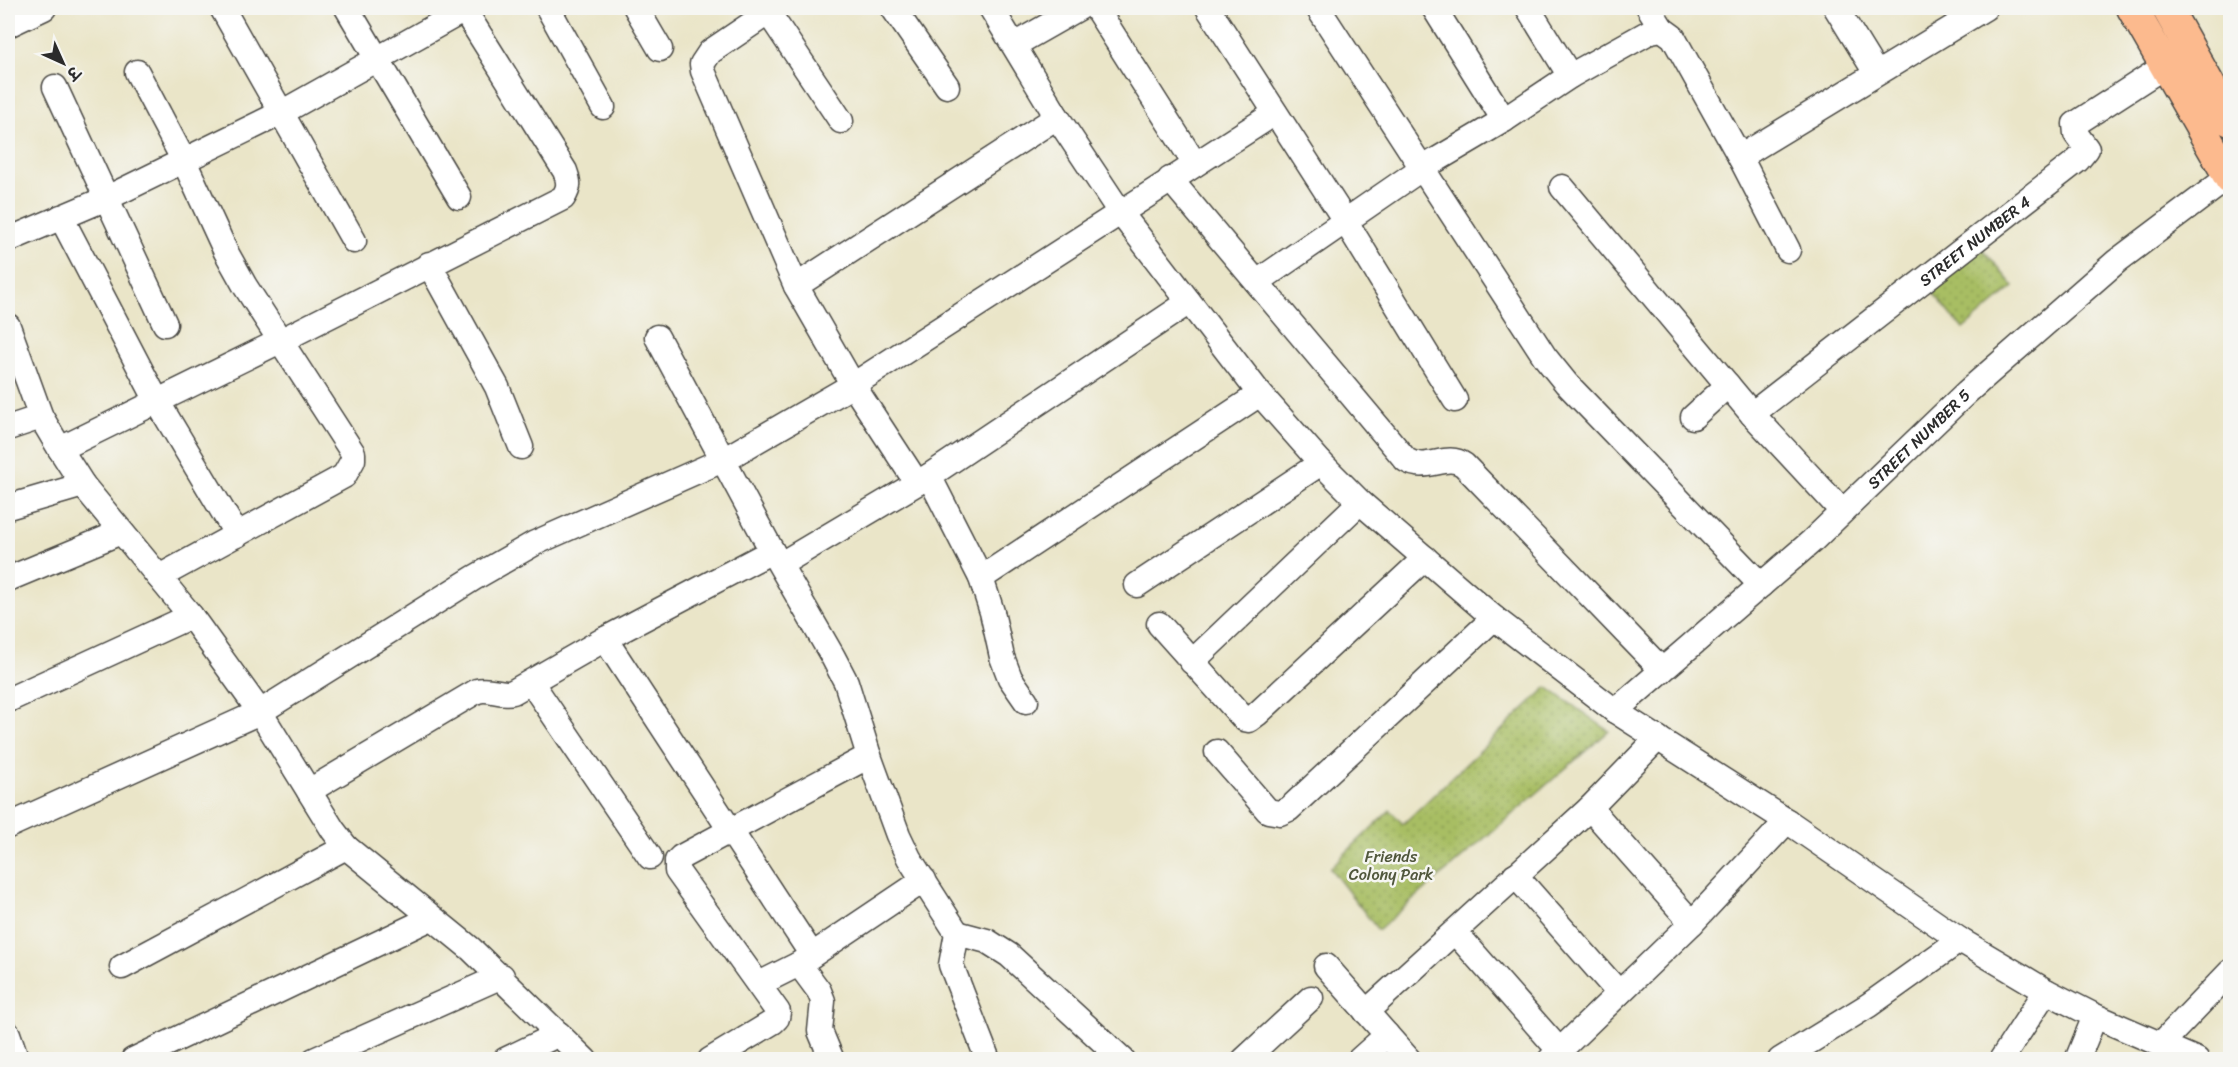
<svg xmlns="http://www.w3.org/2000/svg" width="2238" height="1067" viewBox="0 0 2238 1067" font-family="Sriracha,'Playpen Sans Deva',sans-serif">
	<defs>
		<pattern id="park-dots" width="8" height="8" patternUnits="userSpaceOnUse" patternTransform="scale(1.5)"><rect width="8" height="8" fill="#a8be63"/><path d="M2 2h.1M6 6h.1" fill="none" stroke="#899b52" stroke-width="1.8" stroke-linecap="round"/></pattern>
	</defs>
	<rect width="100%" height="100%" fill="#f6f6f2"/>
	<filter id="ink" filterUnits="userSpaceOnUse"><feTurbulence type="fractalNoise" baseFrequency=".0167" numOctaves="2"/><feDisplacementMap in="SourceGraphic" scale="12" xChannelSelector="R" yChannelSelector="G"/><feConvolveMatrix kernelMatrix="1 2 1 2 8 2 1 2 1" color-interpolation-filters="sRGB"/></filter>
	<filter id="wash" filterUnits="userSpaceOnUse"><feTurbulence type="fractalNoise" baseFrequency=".008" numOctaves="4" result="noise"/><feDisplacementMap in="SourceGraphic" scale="24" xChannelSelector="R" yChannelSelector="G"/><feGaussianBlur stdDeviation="1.35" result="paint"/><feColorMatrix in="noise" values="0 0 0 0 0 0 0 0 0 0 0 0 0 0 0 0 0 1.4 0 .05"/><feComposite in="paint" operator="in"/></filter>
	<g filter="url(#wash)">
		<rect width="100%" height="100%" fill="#eae5c8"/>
		<path fill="url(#park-dots)" stroke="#6a7447" stroke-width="1.5" d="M1977,242L2014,287L1963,329L1926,284Z
			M1547,687L1609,731L1378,930L1330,868L1390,810L1403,824Z"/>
	</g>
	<g filter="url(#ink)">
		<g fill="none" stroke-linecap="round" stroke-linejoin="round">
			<defs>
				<g id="minor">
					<path d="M222,8L354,241"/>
					<path d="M347,8L459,197"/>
					<path d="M548,8L603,107"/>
					<path d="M636,8L660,49"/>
					<path d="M775,8L710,52L702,64L703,71L796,286L853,385L917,483"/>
					<path d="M893,8L947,86"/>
					<path d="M991,8L1057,117L1120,212L1260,394L1321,463L1360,502L1494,618L1615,711L1787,821L1960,940L2046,991L2095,1016L2197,1060"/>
					<path d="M1096,8L1195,164"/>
					<path d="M1208,8L1346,222L1455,400"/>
					<path d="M1318,8L1545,357L1566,383L1761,585"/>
					<path d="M1434,8L1504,120"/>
					<path d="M1528,8L1570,76"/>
					<path d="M1649,8L1662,29"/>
					<path d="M1836,8L1876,73"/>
					<path d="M768,12L841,121"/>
					<path d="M8,25L44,8"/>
					<path d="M1014,45L1079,8"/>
					<path d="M137,72L184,161L226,252L245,286L353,453V460L344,476L159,577"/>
					<path d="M55,87L165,324"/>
					<path d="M1740,157L1985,8"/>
					<path d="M1170,179L1406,460C1427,473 1446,452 1464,465L1662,670"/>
					<path d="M1562,187L1752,414L1842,511"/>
					<path d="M61,217L157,401L237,535"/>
					<path d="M8,240L107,198L281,113L468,8"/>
					<path d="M429,264L497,387L521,447"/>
					<path d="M1257,282L1421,169L1504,120L1570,76L1651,31L1662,29L1673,37L1740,157L1788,250"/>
					<path d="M796,286L1057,117"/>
					<path d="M8,326L41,417L60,449L83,485L191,616L260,712L333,830L346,847L471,949L585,1060"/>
					<path d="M657,337L772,551L833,657L846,682L869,756L898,835L909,858L957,933L951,965L988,1060"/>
					<path id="s1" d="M1752,414L2078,160L2087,149L2076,134L2075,124L2165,66"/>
					<path d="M1693,417L1728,385"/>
					<path d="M8,428L41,417"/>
					<path d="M60,449L282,340L563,198C570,187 569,182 565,171L463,8"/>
					<path d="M929,476L981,578L992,612L1002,657L1010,678L1026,701"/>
					<path d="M8,507L83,485"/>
					<path d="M781,564L929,476L1189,302"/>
					<path d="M981,578L1260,394"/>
					<path d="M8,579L121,532"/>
					<path d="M1137,585L1321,463"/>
					<path d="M1159,624L1244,719L1249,720L1257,714L1425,558"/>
					<path d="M605,639L812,955"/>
					<path d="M1192,662L1360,502"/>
					<path d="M531,682L650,857"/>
					<path d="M8,700L191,616"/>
					<path id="s2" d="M1615,711L1812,541L1967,392L2117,261L2230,176"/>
					<path d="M1217,752L1268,811L1280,813L1289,809L1494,618"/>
					<path d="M309,791L477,691C490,687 501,696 513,692L605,639L772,551"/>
					<path d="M1590,808L1692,923"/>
					<path d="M8,826L260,712L474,578L535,543L725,459L853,385L1275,113"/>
					<path d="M1515,875L1619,993"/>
					<path d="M1455,932L1560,1051"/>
					<path d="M957,933L987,941L1009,955L1123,1060"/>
					<path d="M799,964L819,991L823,1001L820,1031L832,1060"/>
					<path d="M1326,966L1409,1060"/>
					<path d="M122,967L346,847"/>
					<path d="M759,984L799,964L924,880"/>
					<path d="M1366,1012L1590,808L1658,738"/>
					<path d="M8,1034L17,1060"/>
					<path d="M2161,1044L2230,972"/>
					<path d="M133,1060L431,918"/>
					<path d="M314,1060L502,976"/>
					<path d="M505,1060L559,1034"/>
					<path d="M710,1060L773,1022L777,1018L778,1012L677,871V861L681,857L869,756"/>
					<path d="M1244,1060L1311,998"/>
					<path d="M1359,1060L1387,1035"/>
					<path d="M1550,1060L1692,923L1787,821"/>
					<path d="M1780,1060L1869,1005L1960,940"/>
					<path d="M2001,1060L2046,991"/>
					<path d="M2077,1060L2095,1016"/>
				</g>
				<path id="major" d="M2132,8L2230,179
					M2167,8L2230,121"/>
			</defs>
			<use href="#minor" stroke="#484743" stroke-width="27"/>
			<use href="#major" stroke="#484743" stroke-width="33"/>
			<use href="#minor" stroke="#fff" stroke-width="24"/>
			<use href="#major" stroke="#fcba8e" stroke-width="30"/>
		</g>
	</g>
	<g text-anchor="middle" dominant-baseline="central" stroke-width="5" stroke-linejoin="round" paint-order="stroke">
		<g font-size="16" fill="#2b2b2b" stroke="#f6f6f2">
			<text stroke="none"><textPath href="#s1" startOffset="282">STREET NUMBER 4</textPath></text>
			<text stroke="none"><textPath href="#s2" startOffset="408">STREET NUMBER 5</textPath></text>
		</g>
		<g font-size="16" fill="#50573c" stroke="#f6f6f2">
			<text x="1391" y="856">Friends<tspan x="1391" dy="18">Colony Park</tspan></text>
		</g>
	</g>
	<rect width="2238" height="1067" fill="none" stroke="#f6f6f2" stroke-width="30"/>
	<g transform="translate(63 63) rotate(135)" stroke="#f6f6f2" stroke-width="4.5" paint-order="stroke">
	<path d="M0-4.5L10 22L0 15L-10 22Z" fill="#2b2b2b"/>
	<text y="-9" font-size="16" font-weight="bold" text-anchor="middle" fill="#2b2b2b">उ</text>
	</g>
</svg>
